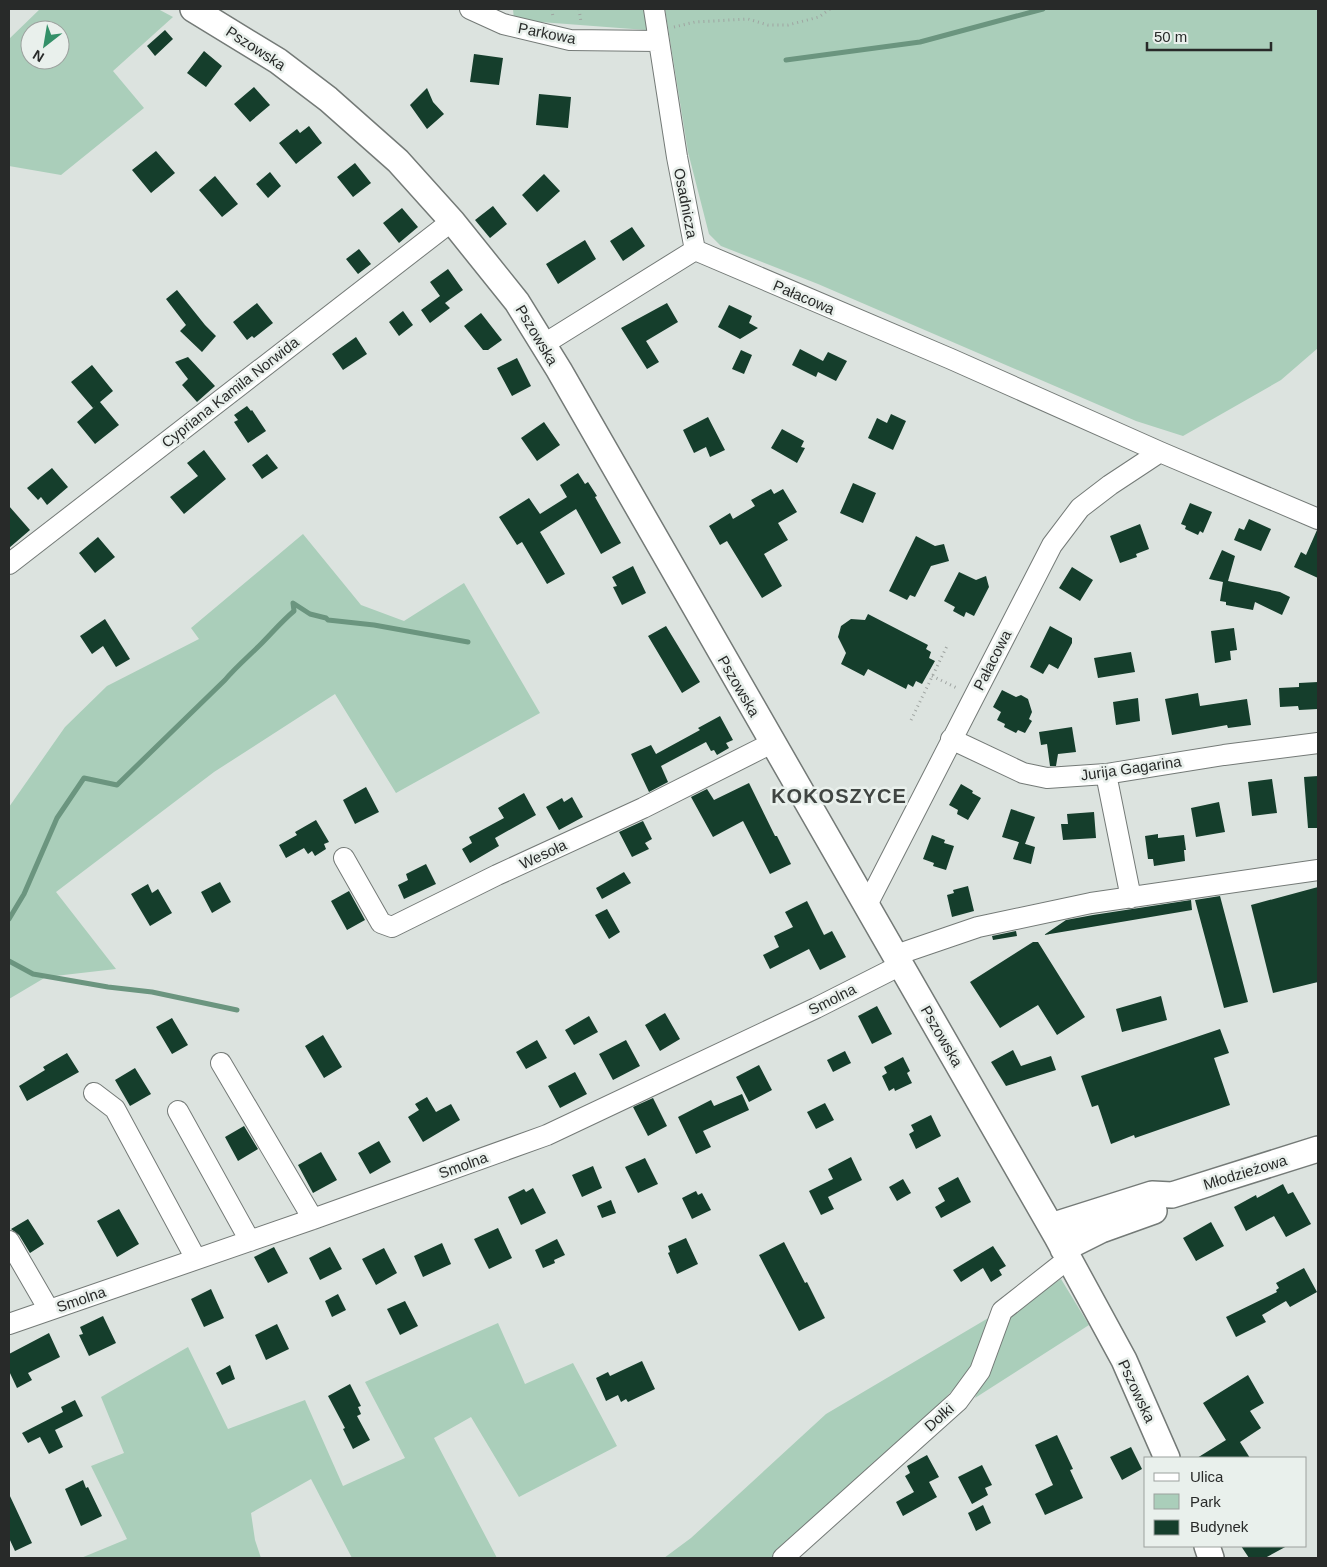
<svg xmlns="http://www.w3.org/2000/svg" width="1327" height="1567" viewBox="0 0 1327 1567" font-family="Helvetica,sans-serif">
	<rect width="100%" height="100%" fill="#dce3df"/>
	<path fill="#aaceba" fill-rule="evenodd" d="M40,9H158L173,17L113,71L144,108L61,175L9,166V39ZM30,30H60V60H30Z
		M513,9H648L650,24L646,30L514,20Z
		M665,9H1318V348L1281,380L1183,436L1136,421L818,284L721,246L709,234L688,152Z
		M303,534L361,605L404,621L464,583L540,713L396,793L335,694L214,772L56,892L116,969L46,977L9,999V807L65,727L107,686L199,639L191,628Z
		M1061,1279L1089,1325L975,1398L1002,1325L1014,1307Z
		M990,1317L971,1371L904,1441L773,1558H664L691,1538L826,1414Z
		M498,1323L525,1384L573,1363L617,1446L519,1497L471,1417L434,1438L497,1558H352L311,1479L251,1513L255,1540L261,1558H81L127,1539L91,1466L124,1453L101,1397L188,1347L228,1429L305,1400L343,1486L405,1458L365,1382Z"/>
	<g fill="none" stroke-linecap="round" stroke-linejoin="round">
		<path stroke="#6b957f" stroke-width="5" d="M786,60L920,42L1043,9
			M9,919L24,894L57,818L84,778L117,785L225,680C236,667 249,656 261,644C272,633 282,621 294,611L293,603L310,614L326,618L328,620L374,625L468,642
			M9,961L33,974L108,987L152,992L237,1010"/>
	</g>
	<path fill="#153e2c" d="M165,30L173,39L155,56L147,46Z
		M204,51L222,66L206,87L187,73Z
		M474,54L503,58L499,85L470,82Z
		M254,87L270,105L250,122L234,104Z
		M427,88L433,102L444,114L427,129L410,105Z
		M539,94L571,97L568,128L536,125Z
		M309,126L322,143L296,164L279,143L297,129L300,133Z
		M156,151L175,173L151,193L132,170Z
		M355,163L371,183L353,197L337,177Z
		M270,172L281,186L268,198L256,184Z
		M544,174L560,191L537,212L522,195Z
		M215,176L238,204L222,217L199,190Z
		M493,206L507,224L490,238L475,220Z
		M402,208L418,227L399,243L383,223Z
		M632,227L645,246L623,261L610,241Z
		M585,240L596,259L558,284L546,264Z
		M359,249L371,264L358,274L346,259Z
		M448,269L463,290L445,303L450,308L430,323L421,310L440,296L430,282Z
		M177,290L205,325L216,336L202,352L180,331L186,325L166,299Z
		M257,303L273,323L254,338L252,336L247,340L233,322Z
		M667,303L678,322L646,341L659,362L647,369L621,328Z
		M729,305L752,316L749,323L758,328L740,339L718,327Z
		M403,311L413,325L399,336L389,322Z
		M481,313L502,340L488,350H483L464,326Z
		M356,337L367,354L343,370L332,354Z
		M800,349L823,361L828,352L847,361L836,381L818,372L816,377L792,365Z
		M741,350L752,355L744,374L732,369Z
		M188,357L215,386L197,402L182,385L188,379L175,362Z
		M517,358L531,386L512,396L497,368Z
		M92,365L113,391L93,408L71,382Z
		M100,402L119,425L95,444L77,422Z
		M247,406L251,411L252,410L266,431L248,443L234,422L238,420L234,415Z
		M891,414L906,421L893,450L868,438L877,418L887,423Z
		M708,417L725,450L710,457L706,447L694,453L683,430Z
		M544,422L560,445L537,461L521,438Z
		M782,429L804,441L801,447L805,448L797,463L771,448Z
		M204,450L226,479L184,514L170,497L198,476L187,463Z
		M267,454L278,468L262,479L252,465Z
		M52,468L68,487L47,505L41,497L38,500L27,488Z
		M578,473L585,484L588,482L597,496L595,497L621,543L601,554L576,509L540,532L565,574L547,584L522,542L517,545L499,517L529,498L540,514L567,497L560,485Z
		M853,483L876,493L863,523L840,513Z
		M771,489L774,494L783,489L797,512L778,523L788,540L764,554L782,586L762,598L727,541L720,545L709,526L730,513L733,519L755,506L751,500Z
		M1190,503L1212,512L1203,533L1200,531L1198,535L1185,529L1186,526L1181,524Z
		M9,506L30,530L9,548Z
		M1249,519L1271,529L1261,551L1234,540L1239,528L1244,530Z
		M1140,524L1149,549L1136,554L1137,557L1120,563L1110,536Z
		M1317,530L1318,531V578L1294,567L1301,552L1306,555Z
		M916,536L935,546L944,544L949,561L931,566L915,597L910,595L907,600L889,591Z
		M98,537L115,557L95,573L79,553Z
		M1222,550L1235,556L1228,581L1280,592L1290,597L1282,615L1255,602L1253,610L1226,605V602L1220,601L1223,582L1209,579Z
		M633,566L646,593L622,605L613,587L617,586L612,577Z
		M1072,567L1093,580L1080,601L1059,588Z
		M959,572L976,580L986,576L989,587L974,616L966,612L964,617L953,611L955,607L944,601Z
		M868,614L928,645L926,649L931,652L929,658L935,661L922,684L916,681L913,687L908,684L906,689L868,669L864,676L841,664L846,653L838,637L841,626L851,619L865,620Z
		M105,619L130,659L116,667L103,646L92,654L80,636Z
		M666,626L700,682L682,693L648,636Z
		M1050,626L1072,638V643L1058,669L1049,664L1043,674L1030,667Z
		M1234,628L1237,650L1230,651L1231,660L1215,663L1211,631Z
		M1131,652L1135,672L1098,678L1094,658Z
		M1318,682V709L1299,710L1298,706L1280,707L1279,688L1299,687V683Z
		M1002,690L1016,697L1021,695L1028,699L1032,712L1029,719L1032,721L1025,733L1018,730L1016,733L1004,727L1005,724L997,720L1001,712L993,707Z
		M1198,693L1200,706L1247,699L1251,725L1228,728L1227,725L1172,735L1165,699Z
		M1138,698L1140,721L1116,725L1113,702Z
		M720,716L733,740L726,743L729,748L717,755L714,750L711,751L706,742L661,766L668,782L649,792L631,754L651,745L656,754L700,730L698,728Z
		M1072,727L1076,752L1058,754L1056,766H1050L1047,744L1041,745L1039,732Z
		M1318,776V828H1308L1304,777Z
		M1272,779L1277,813L1252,816L1248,782Z
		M749,783L775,836H777L791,864L770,874L743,821L713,837L691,797L707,789L714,800Z
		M961,784L973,791L972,793L981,798L968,820L957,814L958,810L949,805Z
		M366,787L379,812L355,824L343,800Z
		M524,793L536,815L495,838L499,846L470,863L462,849L472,843L469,837L504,818L498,808Z
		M572,797L583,817L559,830L546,807L562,798L564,802Z
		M1219,802L1225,832L1196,837L1191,808Z
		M1011,809L1035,817L1025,844L1002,837Z
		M1094,812L1096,838L1063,840L1061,824H1068L1067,814Z
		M316,820L329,842L324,844L326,849L315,856L312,851L308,854L304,848L286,858L279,845L297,835L295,832Z
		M643,821L652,839L645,843L649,849L632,857L619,832Z
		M1158,834V838L1184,835L1186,850H1184L1185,861L1154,866L1153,859H1148L1145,836Z
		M932,835L945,840L944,843L954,846L946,870L933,866L934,863L923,859Z
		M1019,842L1035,847L1031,864L1013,859Z
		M426,864L436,884L404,899L398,885L408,880L406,874Z
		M624,872L631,883L602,899L596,888Z
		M220,882L231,902L212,913L201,892Z
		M148,884L152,893L158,889L172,913L150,926L131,894Z
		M968,886L974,911L952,917L947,895L954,893L953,890Z
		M1318,887V982L1273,993L1251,905Z
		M349,891L365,920L347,930L331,901Z
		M1220,896L1248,1002L1224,1008L1195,900Z
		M1191,900L1192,910L1044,935L1066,920L1093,915Z
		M807,901L824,935L832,931L846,957L820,970L809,949L770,969L763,955L779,947L774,936L793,927L785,912Z
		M607,909L620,932L609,939L595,915Z
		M1016,931L1017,936L993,940L992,936Z
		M1033,942H1038L1085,1017L1057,1035L1038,1005L1000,1028L970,982Z
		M1161,996L1167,1020L1122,1032L1116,1009Z
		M877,1006L892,1034L872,1044L858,1016Z
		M665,1013L680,1039L660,1051L645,1025Z
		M589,1016L598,1032L574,1045L565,1030Z
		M172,1018L188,1045L172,1054L156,1027Z
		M1220,1029L1229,1053L1214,1058L1230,1105L1135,1138L1134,1135L1111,1144L1098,1105L1092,1107L1081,1076Z
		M323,1035L342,1067L324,1078L305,1046Z
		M537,1040L547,1058L526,1069L516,1052Z
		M626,1040L640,1066L613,1080L599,1054Z
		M1013,1050L1021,1066L1051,1056L1056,1070L1006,1086L991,1062Z
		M845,1051L851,1063L833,1072L827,1060Z
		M67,1053L79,1072L27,1101L19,1086L45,1070L43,1067Z
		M903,1057L910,1071L907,1073L912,1083L895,1091L894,1088L889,1091L882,1076L887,1073L884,1067Z
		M759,1065L772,1090L749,1102L736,1077Z
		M135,1068L151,1094L130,1106L115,1080Z
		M575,1072L587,1094L560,1108L548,1086Z
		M742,1094L749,1110L703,1131L711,1147L696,1154L678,1117L711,1100L714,1106Z
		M427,1097L436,1112L451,1104L460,1120L423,1142L408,1117L419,1110L415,1104Z
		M653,1098L667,1126L648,1136L633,1107Z
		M825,1103L834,1120L816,1129L807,1112Z
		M931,1115L941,1136L916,1149L909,1134L914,1131L911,1125Z
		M244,1126L258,1149L238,1161L225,1137Z
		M379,1141L391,1162L370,1174L358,1153Z
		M321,1152L337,1180L313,1193L298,1165Z
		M851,1157L862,1180L828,1197L834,1209L821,1215L809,1191L833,1179L828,1169Z
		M645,1158L658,1184L638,1193L625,1167Z
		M593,1166L602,1188L582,1197L572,1175Z
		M958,1177L971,1202L941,1218L935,1207L945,1201L938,1188Z
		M903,1179L911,1193L897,1201L889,1187Z
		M1283,1184L1288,1194L1293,1192L1311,1224L1286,1237L1274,1216L1246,1231L1234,1207L1256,1195L1257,1198Z
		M533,1188L546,1213L521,1225L508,1197L524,1189L526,1192Z
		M696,1191L698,1195L702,1193L711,1210L692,1219L682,1198Z
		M611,1200L616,1213L602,1218L597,1206Z
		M119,1209L139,1244L117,1257L97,1221Z
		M28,1219L44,1244L30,1253L19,1235L11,1229Z
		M1211,1222L1224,1246L1196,1261L1183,1238Z
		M498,1228L512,1258L489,1269L474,1239Z
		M686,1238L698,1264L677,1274L668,1253L670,1252L668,1246Z
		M557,1239L565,1255L554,1260L555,1263L543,1268L535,1250Z
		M784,1242L805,1283L807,1282L825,1318L799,1331L759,1255Z
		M442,1243L451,1264L423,1277L414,1256Z
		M993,1246L1006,1266L999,1270L1002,1275L991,1282L983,1268L961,1282L953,1270Z
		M274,1247L288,1273L268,1283L254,1257Z
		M330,1247L342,1269L320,1280L309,1258Z
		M384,1248L397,1273L376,1285L362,1259Z
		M1304,1268L1317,1292L1290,1307L1286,1301L1262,1315L1266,1322L1236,1337L1226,1317L1277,1292L1276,1290L1279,1288L1276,1283Z
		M211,1289L224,1318L204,1327L191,1299Z
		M338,1294L346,1310L332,1317L325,1301Z
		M405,1301L418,1326L400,1335L387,1309Z
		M103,1316L116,1343L89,1356L79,1335L83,1334L80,1327Z
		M277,1324L289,1349L266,1360L255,1335Z
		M49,1333L60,1357L28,1373L32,1380L17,1388L9,1371V1354Z
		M642,1361L655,1389L628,1402L626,1399L621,1402L618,1395L606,1401L596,1378L608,1372L610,1376Z
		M230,1365L235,1379L222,1385L216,1373Z
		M1248,1375L1264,1403L1250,1411L1261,1428L1240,1442L1250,1458H1197L1226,1440L1203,1403Z
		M350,1384L361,1406L358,1407L361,1414L357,1416L370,1440L353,1449L343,1429L345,1428L328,1396Z
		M75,1400L83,1416L55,1430L63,1447L49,1454L40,1437L28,1443L22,1433L63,1412L61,1407Z
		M1057,1435L1073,1469L1070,1470L1083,1498L1045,1515L1035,1494L1053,1485L1035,1445Z
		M1131,1447L1142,1469L1122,1480L1110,1457Z
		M927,1455L939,1477L929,1482L937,1497L903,1516L896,1502L914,1492L905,1476L910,1473L907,1466Z
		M982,1465L992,1485L985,1488L988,1495L972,1504L958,1477Z
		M83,1480L86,1488L88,1487L102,1516L81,1526L65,1489Z
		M9,1494L32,1543L15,1551L9,1538Z
		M983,1505L991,1523L976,1531L968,1513Z
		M1241,1546H1287L1265,1558H1249Z"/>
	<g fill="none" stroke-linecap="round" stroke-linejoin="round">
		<defs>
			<path id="minor" d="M470,9L503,24L570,40L658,41
				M654,9L677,157L695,250
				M695,250L951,359L1160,452L1318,519
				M544,344L695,250
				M9,564L452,221
				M951,739L1023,773L1047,778L1106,774L1224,755L1318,743
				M1106,774L1131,898
				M344,858L381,923L392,927L497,875L643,808L772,743
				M867,905L1052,545L1080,508L1110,485L1160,452
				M896,955L978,927L1091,903L1318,870
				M221,1063L313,1219
				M94,1093L115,1109L196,1259
				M178,1111L250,1241
				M9,1241L49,1310
				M9,1324L313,1219L547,1135L816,1008L901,965
				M783,1558L958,1401L980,1371L1002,1311L1068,1259"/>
			<path id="major" d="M193,9L278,61L328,99L398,161L452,221L517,302L559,370L1057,1237L1124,1360L1167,1458
				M1051,1226L1152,1194L1172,1195L1318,1149
				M1063,1249L1101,1230L1154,1211
				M1207,1546L1211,1558"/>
		</defs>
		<use href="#minor" stroke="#747a77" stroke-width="22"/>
		<use href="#major" stroke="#747a77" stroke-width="28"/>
		<path stroke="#9fa4a1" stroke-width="3" stroke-dasharray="1 4" stroke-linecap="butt" d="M552,9L553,18
			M579,9L581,22
			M674,27L695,22L748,19L768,25H788L819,17L830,9
			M932,676L959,689
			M911,720L947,646"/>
		<use href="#minor" stroke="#fff" stroke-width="20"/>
		<use href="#major" stroke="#fff" stroke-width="25"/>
	</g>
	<g text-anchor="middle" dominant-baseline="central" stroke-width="5" stroke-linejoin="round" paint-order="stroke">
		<g font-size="15" fill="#282a29" stroke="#e9f0ec">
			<text transform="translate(547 33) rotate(11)">Parkowa</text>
			<text transform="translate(256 48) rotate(33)">Pszowska</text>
			<text transform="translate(686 203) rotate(79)">Osadnicza</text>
			<text transform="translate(804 297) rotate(23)">Pałacowa</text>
			<text transform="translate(537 335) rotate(59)">Pszowska</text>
			<text transform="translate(230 392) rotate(-38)">Cypriana Kamila Norwida</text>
			<text transform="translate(992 660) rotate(-63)">Pałacowa</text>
			<text transform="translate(739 686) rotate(60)">Pszowska</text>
			<text transform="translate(1131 768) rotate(-8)">Jurija Gagarina</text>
			<text transform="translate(543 854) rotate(-25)">Wesoła</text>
			<text transform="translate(832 999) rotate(-27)">Smolna</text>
			<text transform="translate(942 1036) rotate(60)">Pszowska</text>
			<text transform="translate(463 1165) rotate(-20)">Smolna</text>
			<text transform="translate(1245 1172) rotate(-17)">Młodzieżowa</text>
			<text transform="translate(81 1299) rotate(-19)">Smolna</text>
			<text transform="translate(1137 1391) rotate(65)">Pszowska</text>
			<text transform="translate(939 1417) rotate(-42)">Dołki</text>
		</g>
		<g font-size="20" font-weight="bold" letter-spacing="1" fill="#404542" stroke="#e9f0ec">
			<text x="839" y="796">KOKOSZYCE</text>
		</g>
	</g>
	<rect width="1327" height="1567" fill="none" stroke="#282a29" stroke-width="20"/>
	<rect x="1144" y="1457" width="162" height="90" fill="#e9f0ec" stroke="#9ca19e"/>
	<rect x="1154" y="1473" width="25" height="8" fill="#ffffff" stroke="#9ca19e"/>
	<text x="1190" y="1482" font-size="15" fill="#282a29">Ulica</text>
	<rect x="1154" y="1494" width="25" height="15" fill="#aaceba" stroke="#9ca19e"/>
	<text x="1190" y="1507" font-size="15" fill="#282a29">Park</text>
	<rect x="1154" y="1520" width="25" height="15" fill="#153e2c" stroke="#9ca19e"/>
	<text x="1190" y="1532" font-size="15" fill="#282a29">Budynek</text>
	<g transform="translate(45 45) rotate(211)"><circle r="24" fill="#e9f0ec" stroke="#9ca19e"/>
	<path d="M0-4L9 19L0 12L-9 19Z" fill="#339068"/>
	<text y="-8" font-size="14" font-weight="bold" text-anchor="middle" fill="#282a29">N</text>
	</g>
	<path d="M1147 42v8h124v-8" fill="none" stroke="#282a29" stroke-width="2.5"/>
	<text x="1154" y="42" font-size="15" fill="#282a29" stroke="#e9f0ec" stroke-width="4" paint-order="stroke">50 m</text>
</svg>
